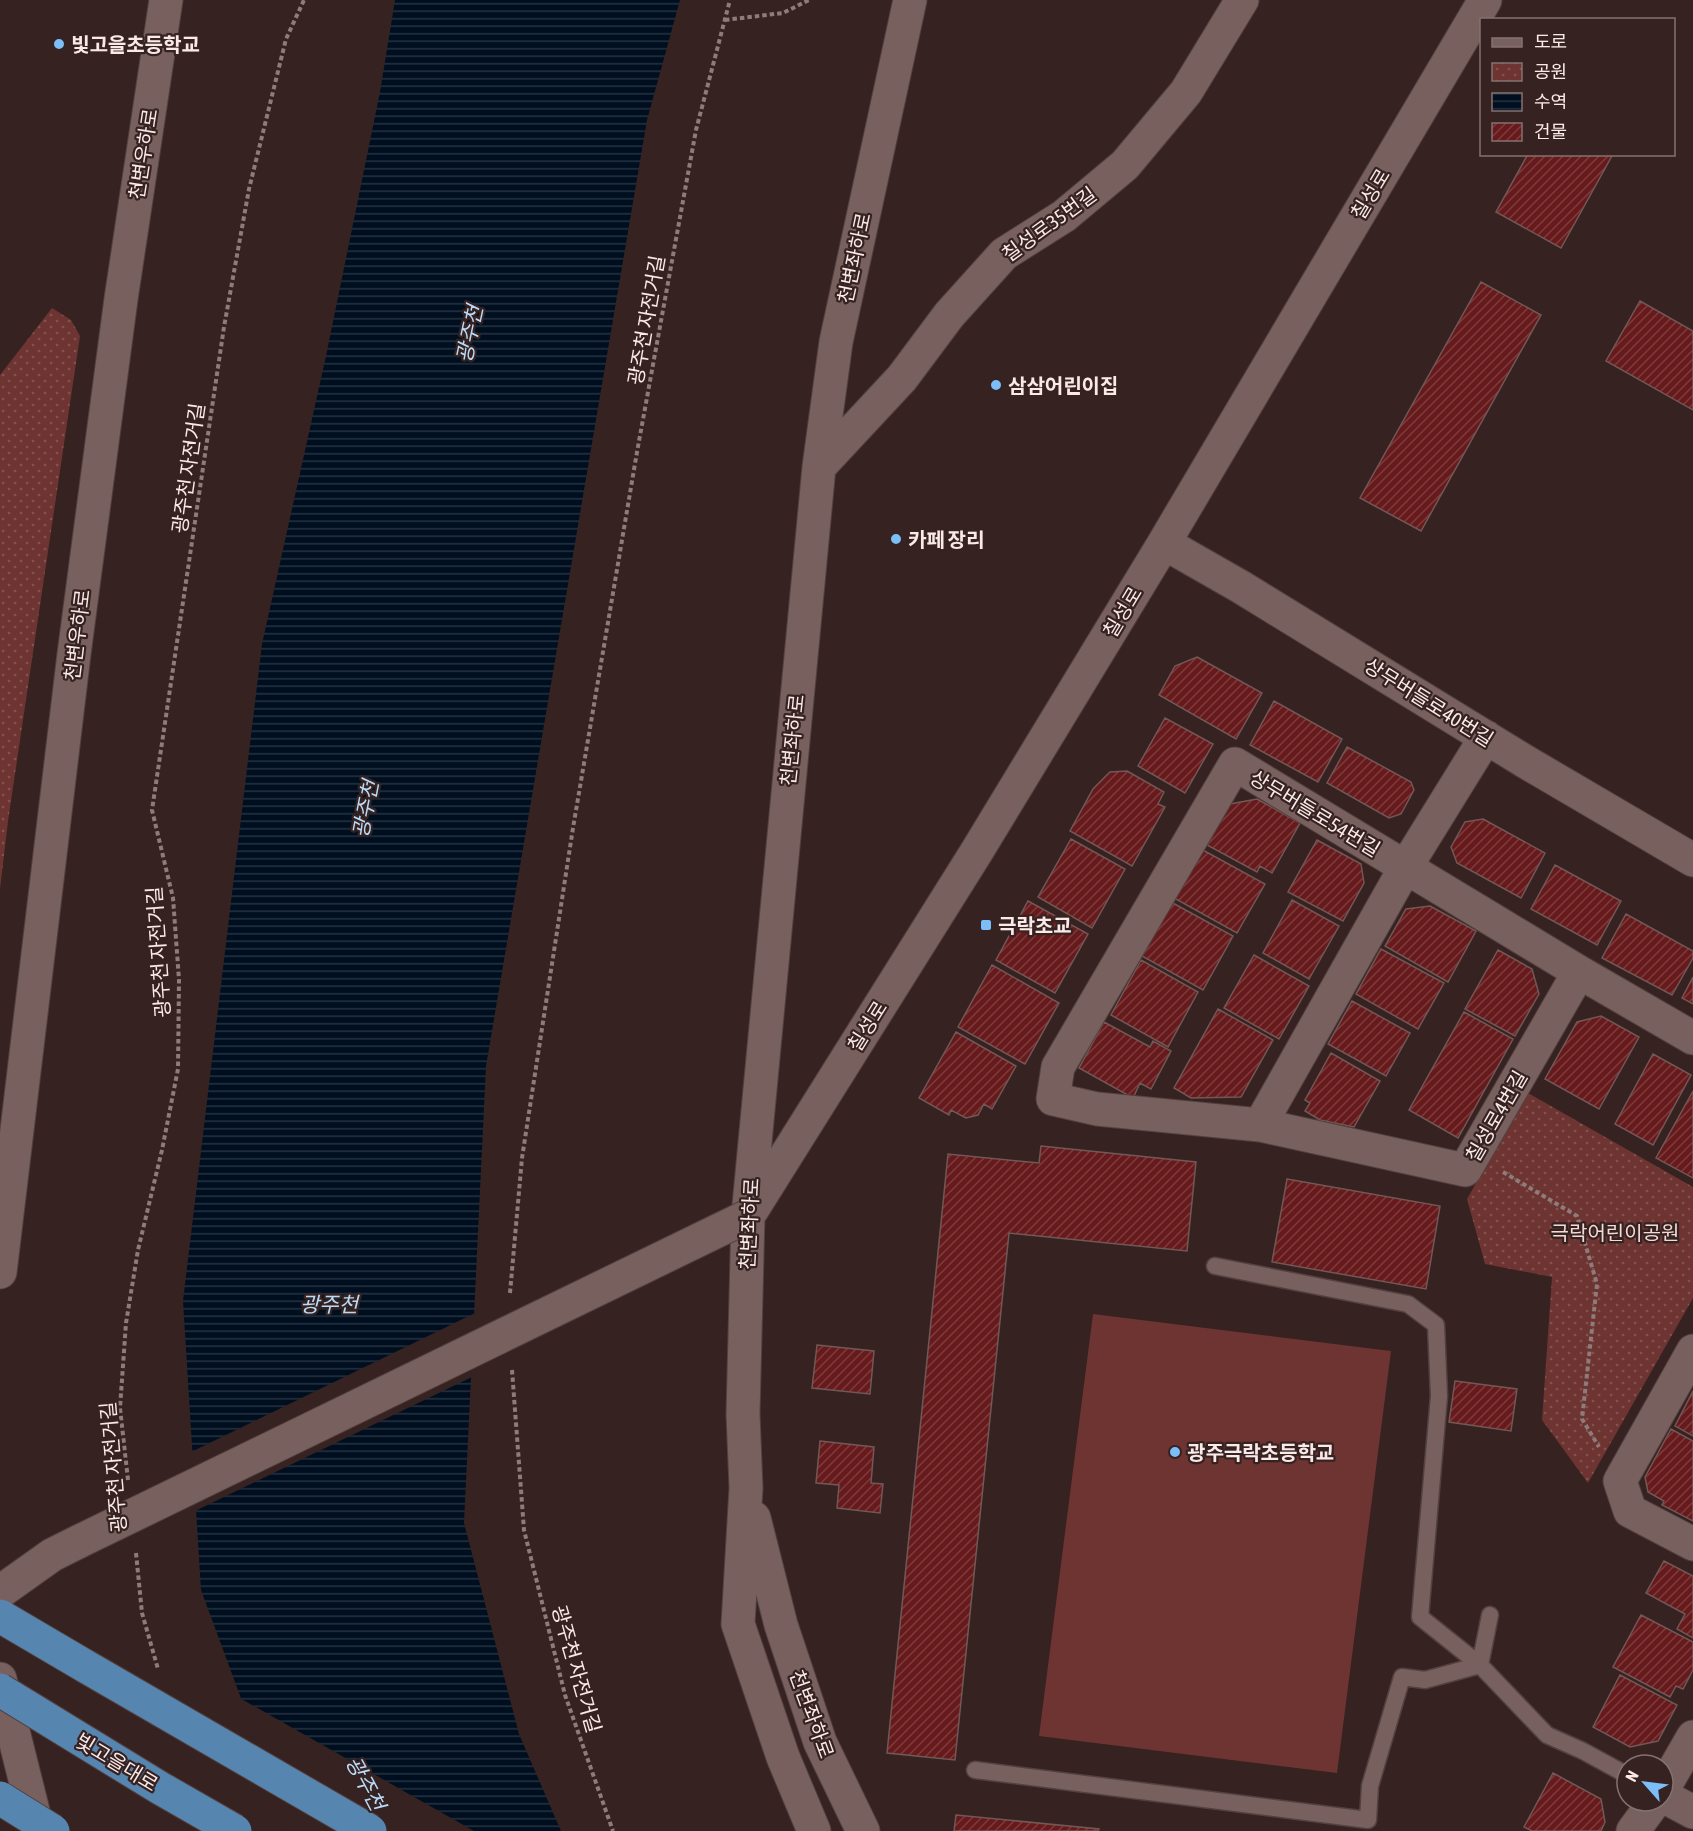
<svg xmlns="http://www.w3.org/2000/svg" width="1693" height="1831" viewBox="0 0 1693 1831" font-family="'Asap Condensed','Noto Sans KR',sans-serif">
	<defs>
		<pattern id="park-dots" width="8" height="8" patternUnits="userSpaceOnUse" patternTransform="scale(1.5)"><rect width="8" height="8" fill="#6d3432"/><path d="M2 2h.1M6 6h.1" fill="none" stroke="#835250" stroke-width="1.8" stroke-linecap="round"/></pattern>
		<pattern id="water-rules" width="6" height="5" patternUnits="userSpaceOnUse" patternTransform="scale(1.5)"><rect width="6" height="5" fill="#000f1f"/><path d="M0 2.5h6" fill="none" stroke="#263240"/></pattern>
		<pattern id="building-hatch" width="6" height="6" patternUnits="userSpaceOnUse" patternTransform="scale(1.5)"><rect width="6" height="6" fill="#671a1c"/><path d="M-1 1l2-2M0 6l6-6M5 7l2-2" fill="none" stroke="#7e3b3d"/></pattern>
	</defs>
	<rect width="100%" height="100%" fill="#362220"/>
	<path fill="#6d3432" d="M1093,1314L1391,1351L1337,1773L1039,1736Z"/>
	<path fill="url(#park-dots)" d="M52,308L71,320L80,336L8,821L0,889V375Z
		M1528,1093L1693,1187V1298L1588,1483L1542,1420L1552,1277L1485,1264L1467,1199Z"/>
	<path fill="url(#water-rules)" d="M395,0H680L647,120L486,1066L464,1523L519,1734L561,1831H290L201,1590L183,1301L262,644L326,356L380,92Z"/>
	<path fill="#362220" d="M477,1312L474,1376L193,1512L189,1453Z
		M238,1697L474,1831H287Z"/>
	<path fill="url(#building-hatch)" stroke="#715857" stroke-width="1.5" d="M1528,154H1613L1561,248L1496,212Z
		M1481,282L1541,315L1421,531L1360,498Z
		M1640,301L1693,331V410L1606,361Z
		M1197,657L1262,693L1236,739L1159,695L1175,666Z
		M1274,701L1342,739L1318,782L1250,745Z
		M1165,718L1213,744L1185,793L1138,766Z
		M1347,747L1411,782L1414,790L1401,814L1389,818L1327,783Z
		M1127,771L1164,792L1158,804L1165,807L1132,866L1070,831L1093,789L1110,772Z
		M1257,799L1300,823L1272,873L1260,866L1257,872L1207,845L1230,804Z
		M1483,819L1545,853L1521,898L1457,863L1451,847L1465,822Z
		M1071,839L1125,869L1092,928L1038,897Z
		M1317,840L1361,864L1364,883L1343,921L1288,892Z
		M1201,849L1265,884L1237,933L1174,898Z
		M1555,865L1621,901L1597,945L1531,909Z
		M1292,900L1339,926L1309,979L1263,953Z
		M1028,901L1088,934L1055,993L996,960Z
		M1171,902L1233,936L1203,990L1142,956Z
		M1430,906L1476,931L1448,982L1385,946L1406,909Z
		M1626,914L1693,951V958L1672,995L1602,958Z
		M1381,949L1444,983L1418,1029L1356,994Z
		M1498,950L1532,969L1539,994L1515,1036L1465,1009Z
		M1254,955L1309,986L1279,1039L1224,1008Z
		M1141,960L1198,992L1168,1047L1111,1015Z
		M992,965L1059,1003L1025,1064L958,1027Z
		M1693,977V1004L1682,998Z
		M1352,1001L1410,1033L1386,1076L1328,1044Z
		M1218,1009L1273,1040L1241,1097L1191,1098L1174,1088Z
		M1464,1012L1513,1039L1458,1138L1409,1110Z
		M1601,1016L1639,1037L1599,1109L1545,1079L1577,1022Z
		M1104,1022L1150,1047L1153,1041L1171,1051L1151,1089L1140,1083L1133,1098L1079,1068Z
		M956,1032L1016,1066L992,1109L984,1104L978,1115L966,1118L951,1110L949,1115L919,1098Z
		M1331,1053L1380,1081L1354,1127L1320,1120L1305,1111L1310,1103L1305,1100Z
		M1653,1054L1691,1075L1653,1145L1615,1124Z
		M1693,1091V1178L1656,1158Z
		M1041,1146L1196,1162L1187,1251L1009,1233L955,1760L887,1753L948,1154L1039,1163Z
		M1287,1179L1440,1206L1426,1289L1272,1262Z
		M817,1345L874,1351L870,1394L812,1388Z
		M1455,1381L1517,1389L1511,1431L1449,1422Z
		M1693,1391V1436L1675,1426Z
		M1671,1429L1693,1441V1521L1662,1505L1664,1501L1648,1492L1645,1477Z
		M820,1441L874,1447L871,1483L883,1484L880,1513L837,1508L839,1485L816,1483Z
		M1664,1561L1693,1576V1638L1677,1629L1685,1614L1646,1593Z
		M1641,1615L1693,1642V1670L1683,1689L1676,1686L1670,1697L1613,1667Z
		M1620,1675L1677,1705L1658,1741L1630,1747L1593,1727Z
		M1553,1773L1601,1799L1605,1822L1601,1831H1532L1524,1827Z
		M956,1815L1099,1829L1098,1831H954Z"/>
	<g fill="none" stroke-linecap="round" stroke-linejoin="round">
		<defs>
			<path id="service" d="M1215,1266L1408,1304L1436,1325L1439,1396L1420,1617L1480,1665L1490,1615
				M975,1770L1368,1820L1370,1786L1402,1677L1425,1680L1480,1665L1547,1735L1583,1751L1627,1775"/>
			<path id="minor" d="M819,467L902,378L949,315L1004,254L1064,216L1125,165L1186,92L1242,0
				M1164,543L1241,587L1526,762L1693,860
				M1579,972L1465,1170L1260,1125L1097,1109L1053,1099L1058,1067L1235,764L1579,972L1693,1038
				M1260,1125L1405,868L1486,737
				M752,1210L977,851L1164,543L1485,0
				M0,1272L74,654L121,299L166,0
				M1693,1351L1620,1481L1630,1511L1693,1544
				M754,1518L781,1625L820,1742L863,1831
				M0,1592L52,1555L80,1541
				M0,1679L38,1831
				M1663,1789L1693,1737
				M1663,1796L1693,1812
				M814,1831L783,1757L738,1624L746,1488L743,1414L748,1216L819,467L836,342L910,0
				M1633,1831L1655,1801"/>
			<path id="trunk" d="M0,1616L85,1666"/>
		</defs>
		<use href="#service" stroke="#524140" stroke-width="19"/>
		<use href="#minor" stroke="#524140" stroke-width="35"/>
		<use href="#trunk" stroke="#524140" stroke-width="35"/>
		<path stroke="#8e7c7b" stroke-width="4" stroke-dasharray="4.5 3" stroke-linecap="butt" d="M725,20L783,13L809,0
			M1503,1172L1577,1216L1597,1284L1582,1419L1599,1447
			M510,1293L522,1158L573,828L637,452L696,130L730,0
			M512,1370L524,1530L565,1695L613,1831
			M128,1480L120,1408L126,1323L138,1250L162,1150L178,1069L179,980L173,898L152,810L224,327L249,189L286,39L304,0
			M136,1553L142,1613L158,1669"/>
		<use href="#service" stroke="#78605e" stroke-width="16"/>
		<use href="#minor" stroke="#78605e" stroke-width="33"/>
		<use href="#trunk" stroke="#5685b0" stroke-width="33"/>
		<defs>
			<path id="minor-bridge" d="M80,1541L748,1216"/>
			<path id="trunk-bridge" d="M85,1666L370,1831
				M0,1690L160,1788L235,1831
				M0,1798L53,1831"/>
		</defs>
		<use href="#minor-bridge" stroke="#524140" stroke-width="35" stroke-linecap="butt"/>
		<use href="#trunk-bridge" stroke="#524140" stroke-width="35" stroke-linecap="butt"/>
		<use href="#minor-bridge" stroke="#78605e" stroke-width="33"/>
		<use href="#trunk-bridge" stroke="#5685b0" stroke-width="33"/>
	</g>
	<g fill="#7bbef8" stroke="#362220" stroke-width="2">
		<circle cx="59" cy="44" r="6"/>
		<circle cx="996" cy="385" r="6"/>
		<circle cx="896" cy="539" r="6"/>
		<rect x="980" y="919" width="12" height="12" rx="3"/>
		<circle cx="1175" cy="1452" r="6"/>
	</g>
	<g text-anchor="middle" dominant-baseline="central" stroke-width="4.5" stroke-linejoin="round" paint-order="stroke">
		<g font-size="20" font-weight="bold" fill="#f9eae9" stroke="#362220" text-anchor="start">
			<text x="71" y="44">빛고을초등학교</text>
			<text x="1008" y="385">삼삼어린이집</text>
			<text x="908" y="539">카페 장리</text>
			<text x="998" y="925">극락초교</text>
			<text x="1187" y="1452">광주극락초등학교</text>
		</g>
		<g font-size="20" fill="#f9eae9" stroke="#362220">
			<text transform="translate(143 154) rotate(-81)">천변우하로</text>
			<text transform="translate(1370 194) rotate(-59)">칠성로</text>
			<text transform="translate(1049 224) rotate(-36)">칠성로35번길</text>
			<text transform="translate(854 258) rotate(-78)">천변좌하로</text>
			<text transform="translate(646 320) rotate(-80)">광주천 자전거길</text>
			<text transform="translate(188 468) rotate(-82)">광주천 자전거길</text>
			<text transform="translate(1122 612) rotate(-59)">칠성로</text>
			<text transform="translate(77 635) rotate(-83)">천변우하로</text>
			<text transform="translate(1429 702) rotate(32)">상무버들로40번길</text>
			<text transform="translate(792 740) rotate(-84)">천변좌하로</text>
			<text transform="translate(1315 813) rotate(31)">상무버들로54번길</text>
			<text transform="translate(158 952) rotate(-94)">광주천 자전거길</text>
			<text transform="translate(867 1026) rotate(-58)">칠성로</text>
			<text transform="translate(1496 1116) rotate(-60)">칠성로4번길</text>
			<text transform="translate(749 1224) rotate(-87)">천변좌하로</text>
			<text transform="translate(113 1467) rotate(-95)">광주천 자전거길</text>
			<text transform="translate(577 1669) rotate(74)">광주천 자전거길</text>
			<text transform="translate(812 1714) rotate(70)">천변좌하로</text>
			<text transform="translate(117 1762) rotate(31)">빛고을대로</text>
		</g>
		<g font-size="20" fill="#f2d9d7" stroke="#362220">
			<text x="1615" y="1232">극락어린이공원</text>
		</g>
		<g font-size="21" font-style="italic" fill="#b9dbfa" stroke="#362220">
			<text transform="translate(469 334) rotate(-78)">광주천</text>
			<text transform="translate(365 809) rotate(-79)">광주천</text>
			<text x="329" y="1304">광주천</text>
			<text transform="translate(366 1783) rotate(62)">광주천</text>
		</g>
	</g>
	<rect x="1480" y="18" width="195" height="138" fill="#362220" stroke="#847270" stroke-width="1.5"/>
	<rect x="1492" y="38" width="30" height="9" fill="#78605e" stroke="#847270" stroke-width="1.5"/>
	<text x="1534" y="48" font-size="18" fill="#f9eae9">도로</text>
	<rect x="1492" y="63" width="30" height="18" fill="url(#park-dots)" stroke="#847270" stroke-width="1.5"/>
	<text x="1534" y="78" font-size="18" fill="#f9eae9">공원</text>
	<rect x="1492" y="93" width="30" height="18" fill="url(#water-rules)" stroke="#847270" stroke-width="1.5"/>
	<text x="1534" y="108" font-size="18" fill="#f9eae9">수역</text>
	<rect x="1492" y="123" width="30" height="18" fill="url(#building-hatch)" stroke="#847270" stroke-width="1.5"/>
	<text x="1534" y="138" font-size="18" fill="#f9eae9">건물</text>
	<g transform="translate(1645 1783) rotate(298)"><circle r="28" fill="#362220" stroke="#847270" stroke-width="1.5"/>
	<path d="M0-4.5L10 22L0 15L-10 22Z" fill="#7bbef8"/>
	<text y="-9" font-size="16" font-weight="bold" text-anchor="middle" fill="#f9eae9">N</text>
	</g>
</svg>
